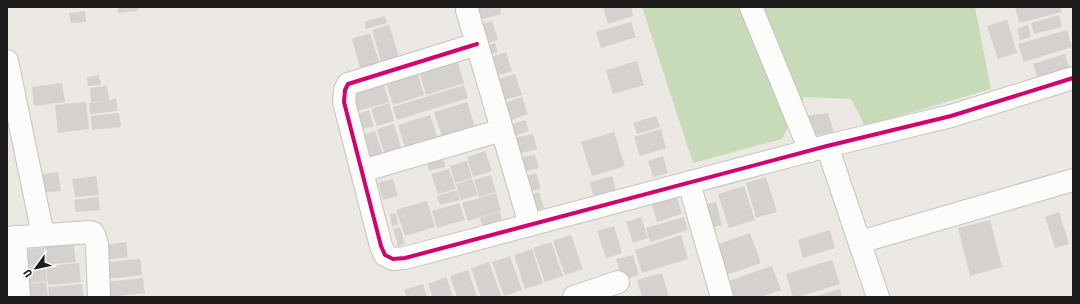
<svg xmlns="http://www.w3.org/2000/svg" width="1080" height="304" viewBox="0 0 1080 304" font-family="'Fira Sans Condensed',sans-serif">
	<rect width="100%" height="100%" fill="#ece9e5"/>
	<path fill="#c8dbb8" d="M642,7H975L991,89L865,126L851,99L804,97L782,139L693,163Z"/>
	<path fill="#d4d1ce" d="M118,7H137L138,11L118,13Z
		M475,7H500L501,14L479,20Z
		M603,7H631L633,16L608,24Z
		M1015,7H1060L1062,12L1019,23Z
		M85,11L86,22L71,23L69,13Z
		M1059,15L1062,27L1034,34L1031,23Z
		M385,16L387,23L366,29L364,22Z
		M1007,20L1017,53L998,59L987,26Z
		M492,21L498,40L482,45L477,26Z
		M631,22L636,37L601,48L596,32Z
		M389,25L400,60L382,65L372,30Z
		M1028,25L1031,37L1020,40L1017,28Z
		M1067,30L1072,47L1024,62L1018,44Z
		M370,33L380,65L361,71L352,39Z
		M495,43L498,52L485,56L482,47Z
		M506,52L512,71L493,77L487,58Z
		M1065,54L1072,75L1040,85L1033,64Z
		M457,60L464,83L426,95L419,72Z
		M637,61L644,85L613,94L606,70Z
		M418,74L424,95L393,105L386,83Z
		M515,74L522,95L500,101L494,80Z
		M99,75L101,85L88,86L87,77Z
		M382,79L389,102L354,112L347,90Z
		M62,83L65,102L34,106L32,87Z
		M464,85L468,98L397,120L393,107Z
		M107,86L109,100L91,102L90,88Z
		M522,97L528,114L507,122L501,104Z
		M116,99L118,111L90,114L89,103Z
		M86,102L89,129L58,133L55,105Z
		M467,102L475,127L442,137L434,112Z
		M389,103L394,121L377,126L371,109Z
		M369,110L374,126L359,130L355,115Z
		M119,113L121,127L92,130L91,116Z
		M828,113L834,132L810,137L805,116Z
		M430,115L438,138L405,148L398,125Z
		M656,116L660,127L637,134L633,123Z
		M525,120L529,131L514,136L510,125Z
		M394,124L403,154L386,159L377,129Z
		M661,129L666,148L640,156L634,137Z
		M375,131L384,158L370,163L360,136Z
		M614,132L625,166L592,176L581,142Z
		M533,134L537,149L518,154L514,138Z
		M485,151L492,171L473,177L467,157Z
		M535,154L539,168L523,172L519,158Z
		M443,156L445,167L429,171L426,160Z
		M663,156L668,173L653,177L648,161Z
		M467,161L472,178L455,183L450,166Z
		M449,169L456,189L438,194L431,174Z
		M58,172L61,191L38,193L36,175Z
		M536,173L541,189L525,192L521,177Z
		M491,175L496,192L479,197L474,180Z
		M96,176L99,195L75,197L72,179Z
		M612,176L616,191L594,198L590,182Z
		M766,177L777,212L756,218L746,183Z
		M393,179L398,196L383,200L378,183Z
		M472,179L478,195L461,200L456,184Z
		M744,186L755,220L729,228L718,194Z
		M457,190L460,200L440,205L437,196Z
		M539,192L544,208L534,211L530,195Z
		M496,193L501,211L468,221L462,203Z
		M676,194L682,214L657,222L651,202Z
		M98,197L100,210L76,212L74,200Z
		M427,201L435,227L405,236L396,210Z
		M716,202L722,225L707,229L700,206Z
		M459,203L465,220L437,228L432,211Z
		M500,212L503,224L484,230L480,218Z
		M1059,212L1069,244L1055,248L1045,217Z
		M396,213L398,225L392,226L390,214Z
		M641,217L648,238L633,243L626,222Z
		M684,217L688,230L650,242L646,228Z
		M990,220L1002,267L970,276L958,228Z
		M614,226L622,253L606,258L597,231Z
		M400,227L405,244L398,246L393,229Z
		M830,230L835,248L803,258L798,240Z
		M750,233L761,263L723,276L713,246Z
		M571,235L583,269L565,275L553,241Z
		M681,235L688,259L642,273L635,250Z
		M73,241L76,262L47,265L44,244Z
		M126,242L128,257L107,260L105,245Z
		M551,242L563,276L545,282L533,248Z
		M44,247L46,264L25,267L23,250Z
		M532,249L543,283L525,289L514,255Z
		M633,255L639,275L622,280L616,259Z
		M510,256L522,290L504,296L492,262Z
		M140,259L142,275L109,279L107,262Z
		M832,260L840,284L798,297H793L786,274Z
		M489,262L501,296L499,297H481L471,268Z
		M79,263L81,282L48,285L46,266Z
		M45,265L47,281L29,283L27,267Z
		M772,266L781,290L761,297H724L719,284Z
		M468,270L477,297H457L450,276Z
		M662,273L669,297H642L637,280Z
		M446,277L453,297H433L428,284Z
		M143,278L145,293L108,297L106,282Z
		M46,282L48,297H30L28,284Z
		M82,284L84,297H49L48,287Z
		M423,284L427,297H407L404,290Z
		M840,289L842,297H813Z"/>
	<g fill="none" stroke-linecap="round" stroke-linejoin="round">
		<defs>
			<path id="street" d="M751,7L810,151
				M467,10L530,225
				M477,44L348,84L345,90L344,102L381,246L385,255L393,259L405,258L827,146L951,116L1073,78
				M7,61L43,235
				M827,146L878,297
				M362,171L502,130
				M689,183L722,297
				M15,237L19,297
				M7,238L89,232L93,233L95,237L97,244L99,297
				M860,242L1073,180
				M574,297L618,282"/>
		</defs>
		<use href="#street" stroke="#c4c3c1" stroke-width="24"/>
		<use href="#street" stroke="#fcfcfb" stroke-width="22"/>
		<defs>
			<path id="cycleway" d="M477,44L348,84L345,90L344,102L381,246L385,255L393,259L405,258L827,146L951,116L1073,78"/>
		</defs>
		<use href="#cycleway" stroke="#fff" stroke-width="6"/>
		<use href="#cycleway" stroke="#d6006c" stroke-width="4"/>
	</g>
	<rect width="1080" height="304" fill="none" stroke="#1d1d1d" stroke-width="16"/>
	<g transform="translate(36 268) rotate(237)" stroke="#ffffff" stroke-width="3" paint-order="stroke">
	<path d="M0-3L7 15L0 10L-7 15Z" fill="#1d1d1d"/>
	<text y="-6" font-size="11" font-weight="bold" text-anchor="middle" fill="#1d1d1d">U</text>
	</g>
</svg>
